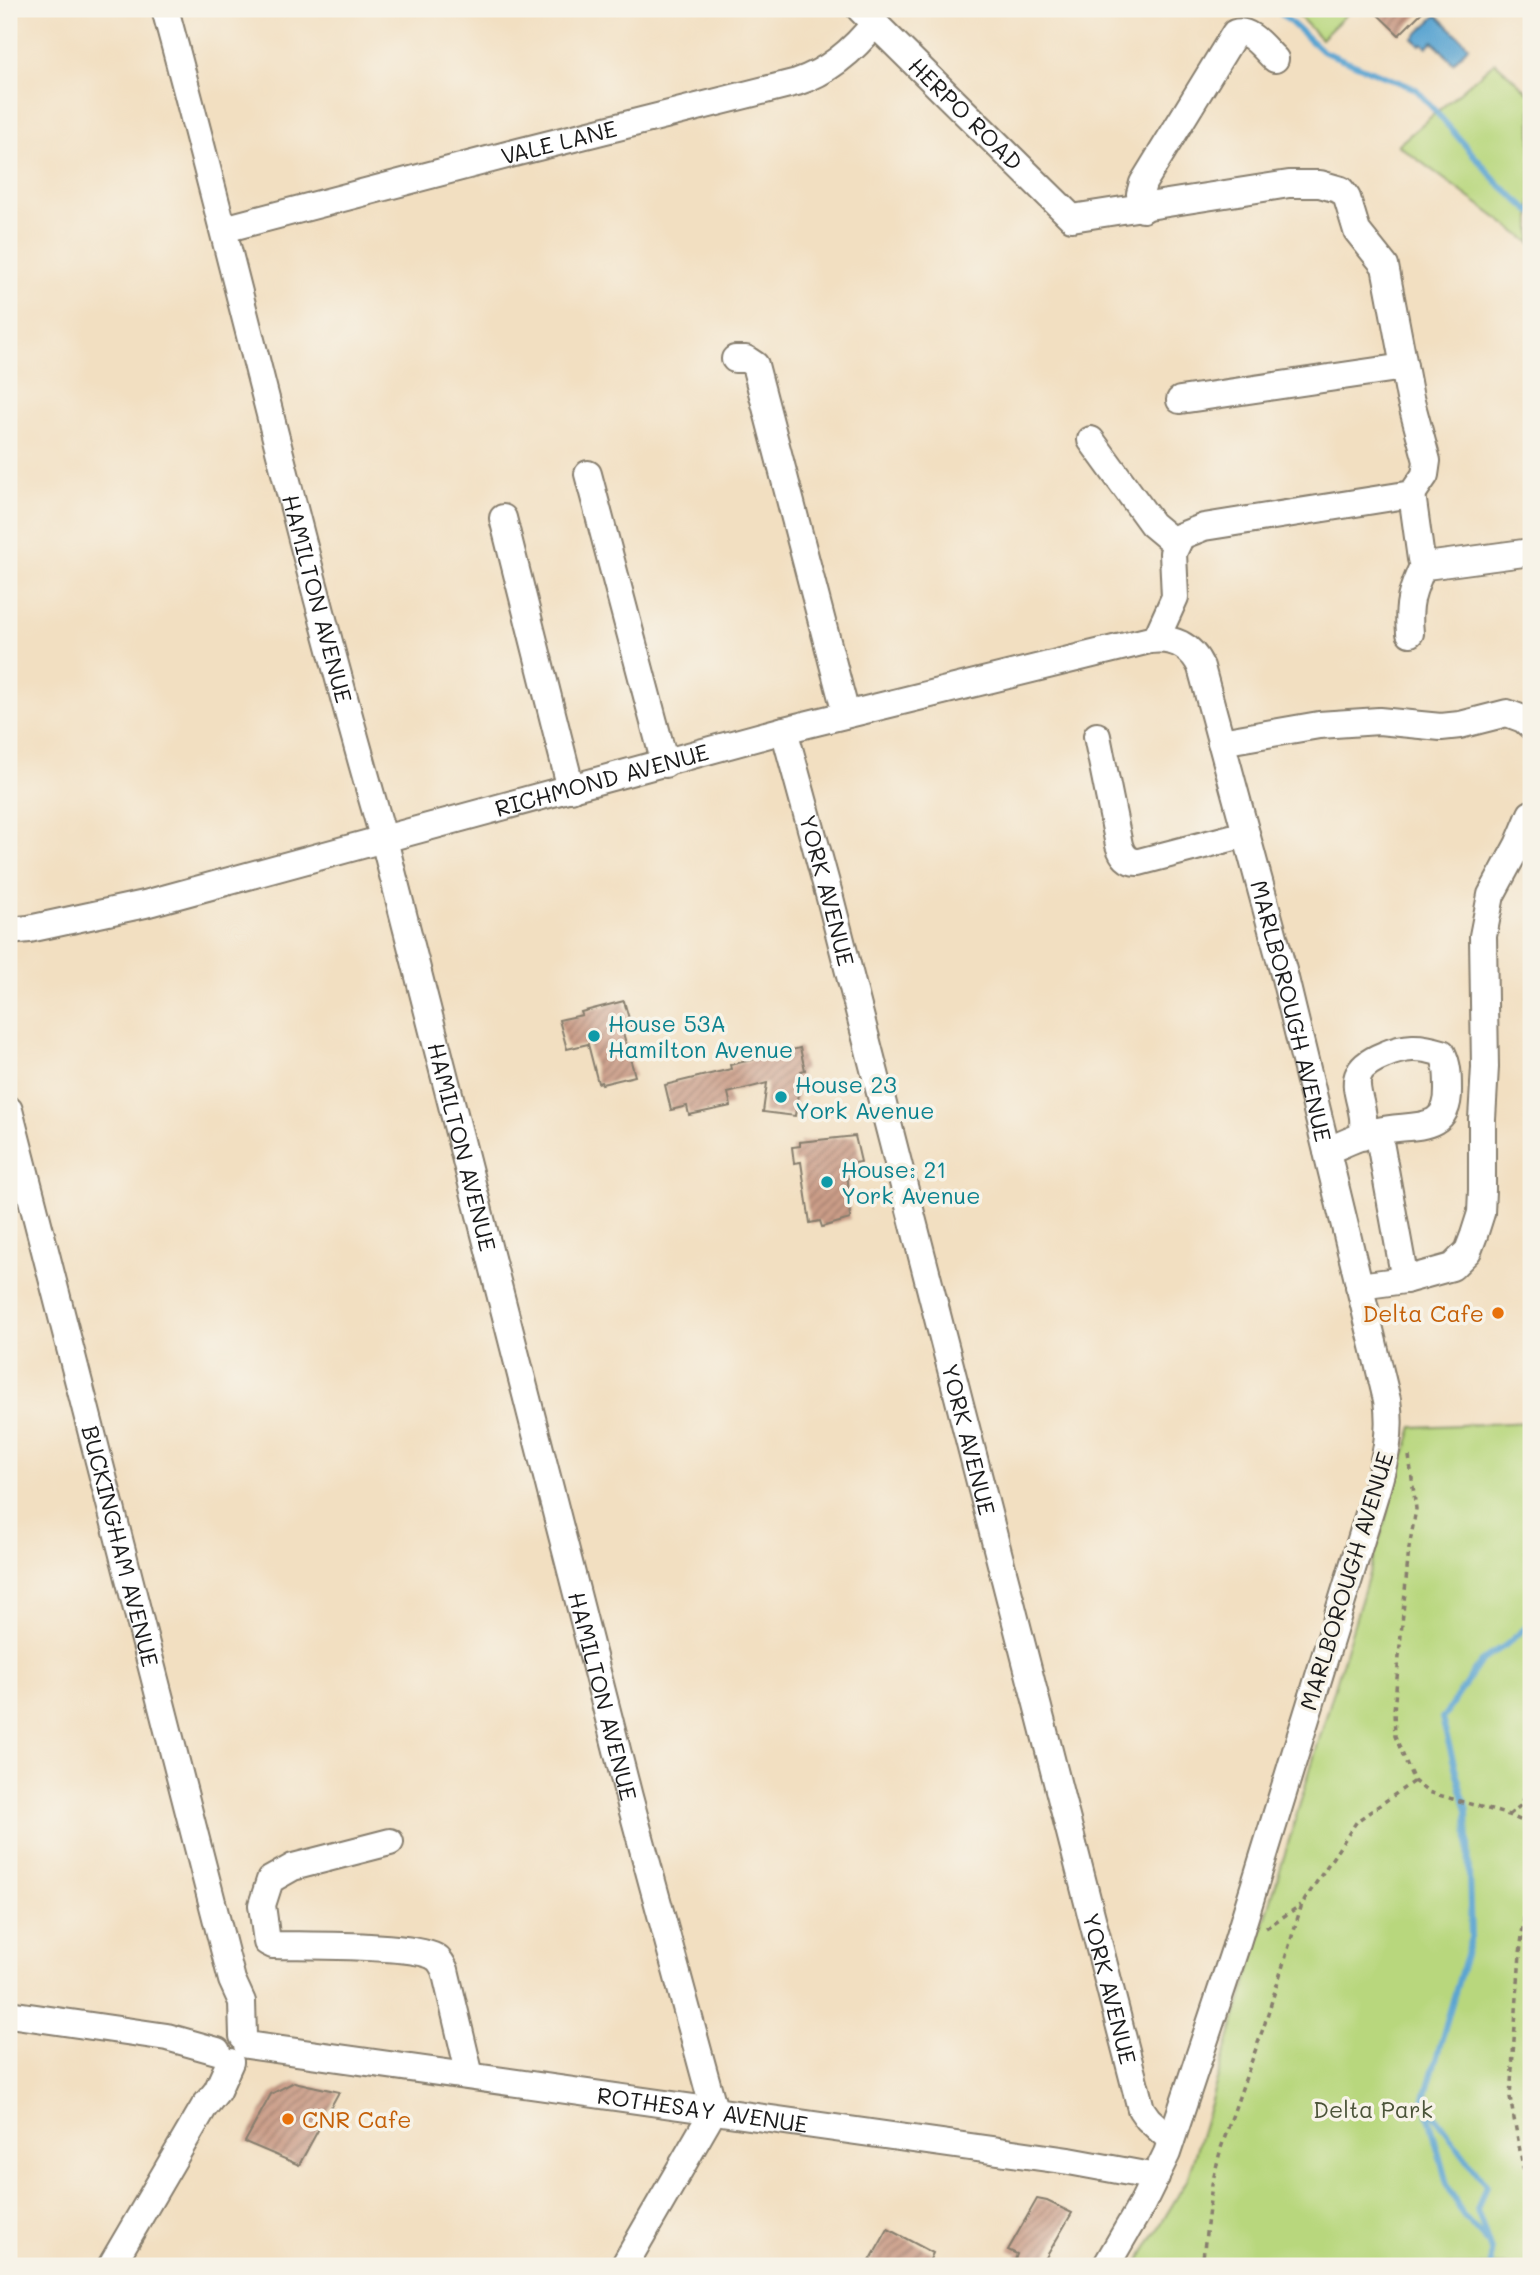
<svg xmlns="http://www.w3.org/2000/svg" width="1540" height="2275" viewBox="0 0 1540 2275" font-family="Mali,sans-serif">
	<defs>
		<pattern id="building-hatch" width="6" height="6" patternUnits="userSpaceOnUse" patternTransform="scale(1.75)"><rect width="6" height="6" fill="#ca9c87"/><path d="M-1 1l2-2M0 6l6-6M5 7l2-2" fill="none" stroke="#a37e6e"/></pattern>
	</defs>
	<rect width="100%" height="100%" fill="#f7f3e8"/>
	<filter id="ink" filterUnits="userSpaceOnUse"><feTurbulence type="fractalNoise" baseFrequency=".0143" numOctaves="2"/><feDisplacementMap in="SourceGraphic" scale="14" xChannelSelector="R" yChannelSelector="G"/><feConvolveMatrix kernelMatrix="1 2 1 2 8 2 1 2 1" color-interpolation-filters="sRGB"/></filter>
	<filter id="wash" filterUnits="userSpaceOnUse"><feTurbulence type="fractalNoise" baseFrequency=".00686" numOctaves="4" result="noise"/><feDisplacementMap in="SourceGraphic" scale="28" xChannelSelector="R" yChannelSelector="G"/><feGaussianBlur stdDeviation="1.57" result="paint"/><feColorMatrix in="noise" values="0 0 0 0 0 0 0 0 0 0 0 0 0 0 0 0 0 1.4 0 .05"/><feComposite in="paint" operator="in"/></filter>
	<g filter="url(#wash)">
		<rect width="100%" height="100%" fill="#f2dfc1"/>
		<path fill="#b8d77d" stroke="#6a7a4c" stroke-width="2" d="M1292,9H1352L1321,39Z
			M1495,62L1531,95V243L1398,145Z
			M1531,1422V2266H1136L1187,2180L1413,1427Z"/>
		<path fill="#5aa4d1" stroke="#3b6076" stroke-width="2" d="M1437,15L1469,46L1453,63L1433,41L1427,47L1422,43L1420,45L1413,38Z"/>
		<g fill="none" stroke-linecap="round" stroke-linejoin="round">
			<path stroke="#5aa4d1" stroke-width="6" d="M1276,9L1322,51L1416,89L1498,183L1531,212
				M1426,2106L1447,2184L1463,2216L1486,2241
				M1491,2266V2250L1477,2210L1486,2185L1424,2101L1471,1937L1467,1811L1442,1719L1481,1661L1506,1645L1531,1623"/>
		</g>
		<g id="blocks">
			<path fill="url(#building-hatch)" d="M1372,9H1425L1399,35Z
				M624,1001L631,1026L622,1029L635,1076L602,1084L601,1082L598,1083L588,1044L567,1049L559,1020L582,1015L581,1012Z
				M800,1048L805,1070L801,1071L795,1116L763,1112L767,1083L728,1093L731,1106L689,1115L687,1106L671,1110L665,1085L731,1069L730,1065Z
				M855,1136L861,1162L847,1164L850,1219L822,1227L820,1221L810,1223L801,1162L794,1163L792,1147L800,1146V1142Z
				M294,2082L339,2092L299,2165L245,2142L271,2094Z
				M1037,2199L1047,2201L1072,2213L1041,2266H1028L1015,2260L1017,2254L1008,2250Z
				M888,2229L933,2253L927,2266H867Z"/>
		</g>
	</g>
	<g filter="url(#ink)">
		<use href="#blocks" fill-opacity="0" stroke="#877e6e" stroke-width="2"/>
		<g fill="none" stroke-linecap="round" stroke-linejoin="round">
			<defs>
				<g id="minor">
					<path id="s1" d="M165,9C240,285 304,565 384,840L629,1797L714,2110L624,2266"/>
					<path id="s2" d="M860,9L1072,218L1289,184H1320L1341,190L1347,198L1357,231L1385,266L1410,398L1427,461L1425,475L1412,494L1204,527L1181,536L1173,553L1175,597L1156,639"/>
					<path d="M1143,209L1140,194L1143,183L1235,33C1250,28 1264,49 1275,59"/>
					<path id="s3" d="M224,229L518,152L797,82C830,71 854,50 875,23"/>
					<path d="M735,359H746L755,365L846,714"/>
					<path d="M1180,400L1404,367"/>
					<path d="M1091,440L1152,524L1176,544"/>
					<path d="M588,474L665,764"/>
					<path d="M1412,494L1421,559L1426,566L1531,552"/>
					<path d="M503,518L571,789"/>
					<path d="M1410,633C1407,604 1412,590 1424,564"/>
					<path id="s4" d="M784,730L830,898L1141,2109L1148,2119L1171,2140"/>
					<path d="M1097,736L1119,845C1122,855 1128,863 1139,862L1246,834"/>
					<path d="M1221,742L1319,725L1379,721L1441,727L1460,725L1507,713L1523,719L1531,726"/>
					<path id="s5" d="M9,931L29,929L145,904L784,730L1150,640C1173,637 1191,645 1201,667L1284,974L1387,1400C1392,1433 1385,1460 1376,1491L1235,1949L1167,2153L1142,2204L1106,2266"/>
					<path id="s6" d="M9,1110L232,1980L242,2002L243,2036"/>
					<path d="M1378,1131L1405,1280"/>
					<path d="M1327,1151C1343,1144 1361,1135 1378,1131C1408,1123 1449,1136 1448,1090C1448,1076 1448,1065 1442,1053C1420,1046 1405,1046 1384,1055C1333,1075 1371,1100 1362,1137"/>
					<path d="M1359,1286L1405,1280L1452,1267L1468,1251L1474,1235L1481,1213L1482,1190V1119L1485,1067L1483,936L1491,895L1518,845L1531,814"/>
					<path d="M390,1842L293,1867L270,1880L262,1905L267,1942L273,1945C305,1946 413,1944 435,1957C440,1960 442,1964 445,1970L470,2076"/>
					<path d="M9,2014L167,2037L217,2051"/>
					<path id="s7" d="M247,2045L1069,2161L1156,2177"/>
					<path d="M111,2266L204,2107L217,2091L230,2062"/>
				</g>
			</defs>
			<use href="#minor" stroke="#877e6e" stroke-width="30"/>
			<path stroke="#877e6e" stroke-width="3.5" stroke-dasharray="5 5" stroke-linecap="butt" d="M1409,1456L1416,1509L1409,1548L1394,1711L1395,1736L1414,1781L1428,1792L1509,1815L1531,1825
				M1509,1815L1520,1806L1531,1786
				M1531,1822H1527L1531,1853L1520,1954L1510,2097L1531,2210
				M1266,1928L1301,1905
				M1202,2266L1212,2184L1221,2148L1265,2023L1302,1904L1357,1821L1414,1781"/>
			<use href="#minor" stroke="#fff" stroke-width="26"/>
		</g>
	</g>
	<g fill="#0f9aa8" stroke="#f7f3e8" stroke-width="2.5">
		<circle cx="594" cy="1036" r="7"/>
		<circle cx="781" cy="1097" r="7"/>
		<circle cx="827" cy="1182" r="7"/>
	</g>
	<g fill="#e8710a" stroke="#f7f3e8" stroke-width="2.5">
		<circle cx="1498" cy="1313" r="7"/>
		<circle cx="288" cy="2119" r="7"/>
	</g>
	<g text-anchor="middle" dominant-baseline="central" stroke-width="7" stroke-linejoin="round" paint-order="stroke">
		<g font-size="23" fill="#1c1c1c" stroke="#f7f3e8">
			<text stroke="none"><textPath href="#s2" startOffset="149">HERPO ROAD</textPath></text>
			<text stroke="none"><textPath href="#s3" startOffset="346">VALE LANE</textPath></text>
			<text stroke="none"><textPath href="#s1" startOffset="609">HAMILTON AVENUE</textPath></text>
			<text stroke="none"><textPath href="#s5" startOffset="612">RICHMOND AVENUE</textPath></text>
			<text stroke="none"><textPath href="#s4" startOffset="166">YORK AVENUE</textPath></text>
			<text stroke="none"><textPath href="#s5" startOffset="1596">MARLBOROUGH AVENUE</textPath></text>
			<text stroke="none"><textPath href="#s1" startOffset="1176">HAMILTON AVENUE</textPath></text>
			<text stroke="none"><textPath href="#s4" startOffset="733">YORK AVENUE</textPath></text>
			<text stroke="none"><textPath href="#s6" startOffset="450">BUCKINGHAM AVENUE</textPath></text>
			<text transform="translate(1346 1581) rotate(-73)">MARLBOROUGH AVENUE</text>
			<text stroke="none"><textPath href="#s1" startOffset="1743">HAMILTON AVENUE</textPath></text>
			<text stroke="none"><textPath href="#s4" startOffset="1300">YORK AVENUE</textPath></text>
			<text stroke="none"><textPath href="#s7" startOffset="460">ROTHESAY AVENUE</textPath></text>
		</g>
		<g font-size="23" fill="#0d838f" stroke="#f7f3e8" text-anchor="start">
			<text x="608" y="1023">House 53A<tspan x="608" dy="26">Hamilton Avenue</tspan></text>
			<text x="795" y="1084">House 23<tspan x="795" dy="26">York Avenue</tspan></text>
			<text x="841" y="1169">House: 21<tspan x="841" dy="26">York Avenue</tspan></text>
		</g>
		<g font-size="23" fill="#c56008" stroke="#f7f3e8" text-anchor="end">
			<text x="1484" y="1313">Delta Cafe</text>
			<text x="302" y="2119" text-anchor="start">CNR Cafe</text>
		</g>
		<g font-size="23" fill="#4b5439" stroke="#f7f3e8">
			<text x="1373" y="2109">Delta Park</text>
		</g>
	</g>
	<rect width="1540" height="2275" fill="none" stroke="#f7f3e8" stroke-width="35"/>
</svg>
